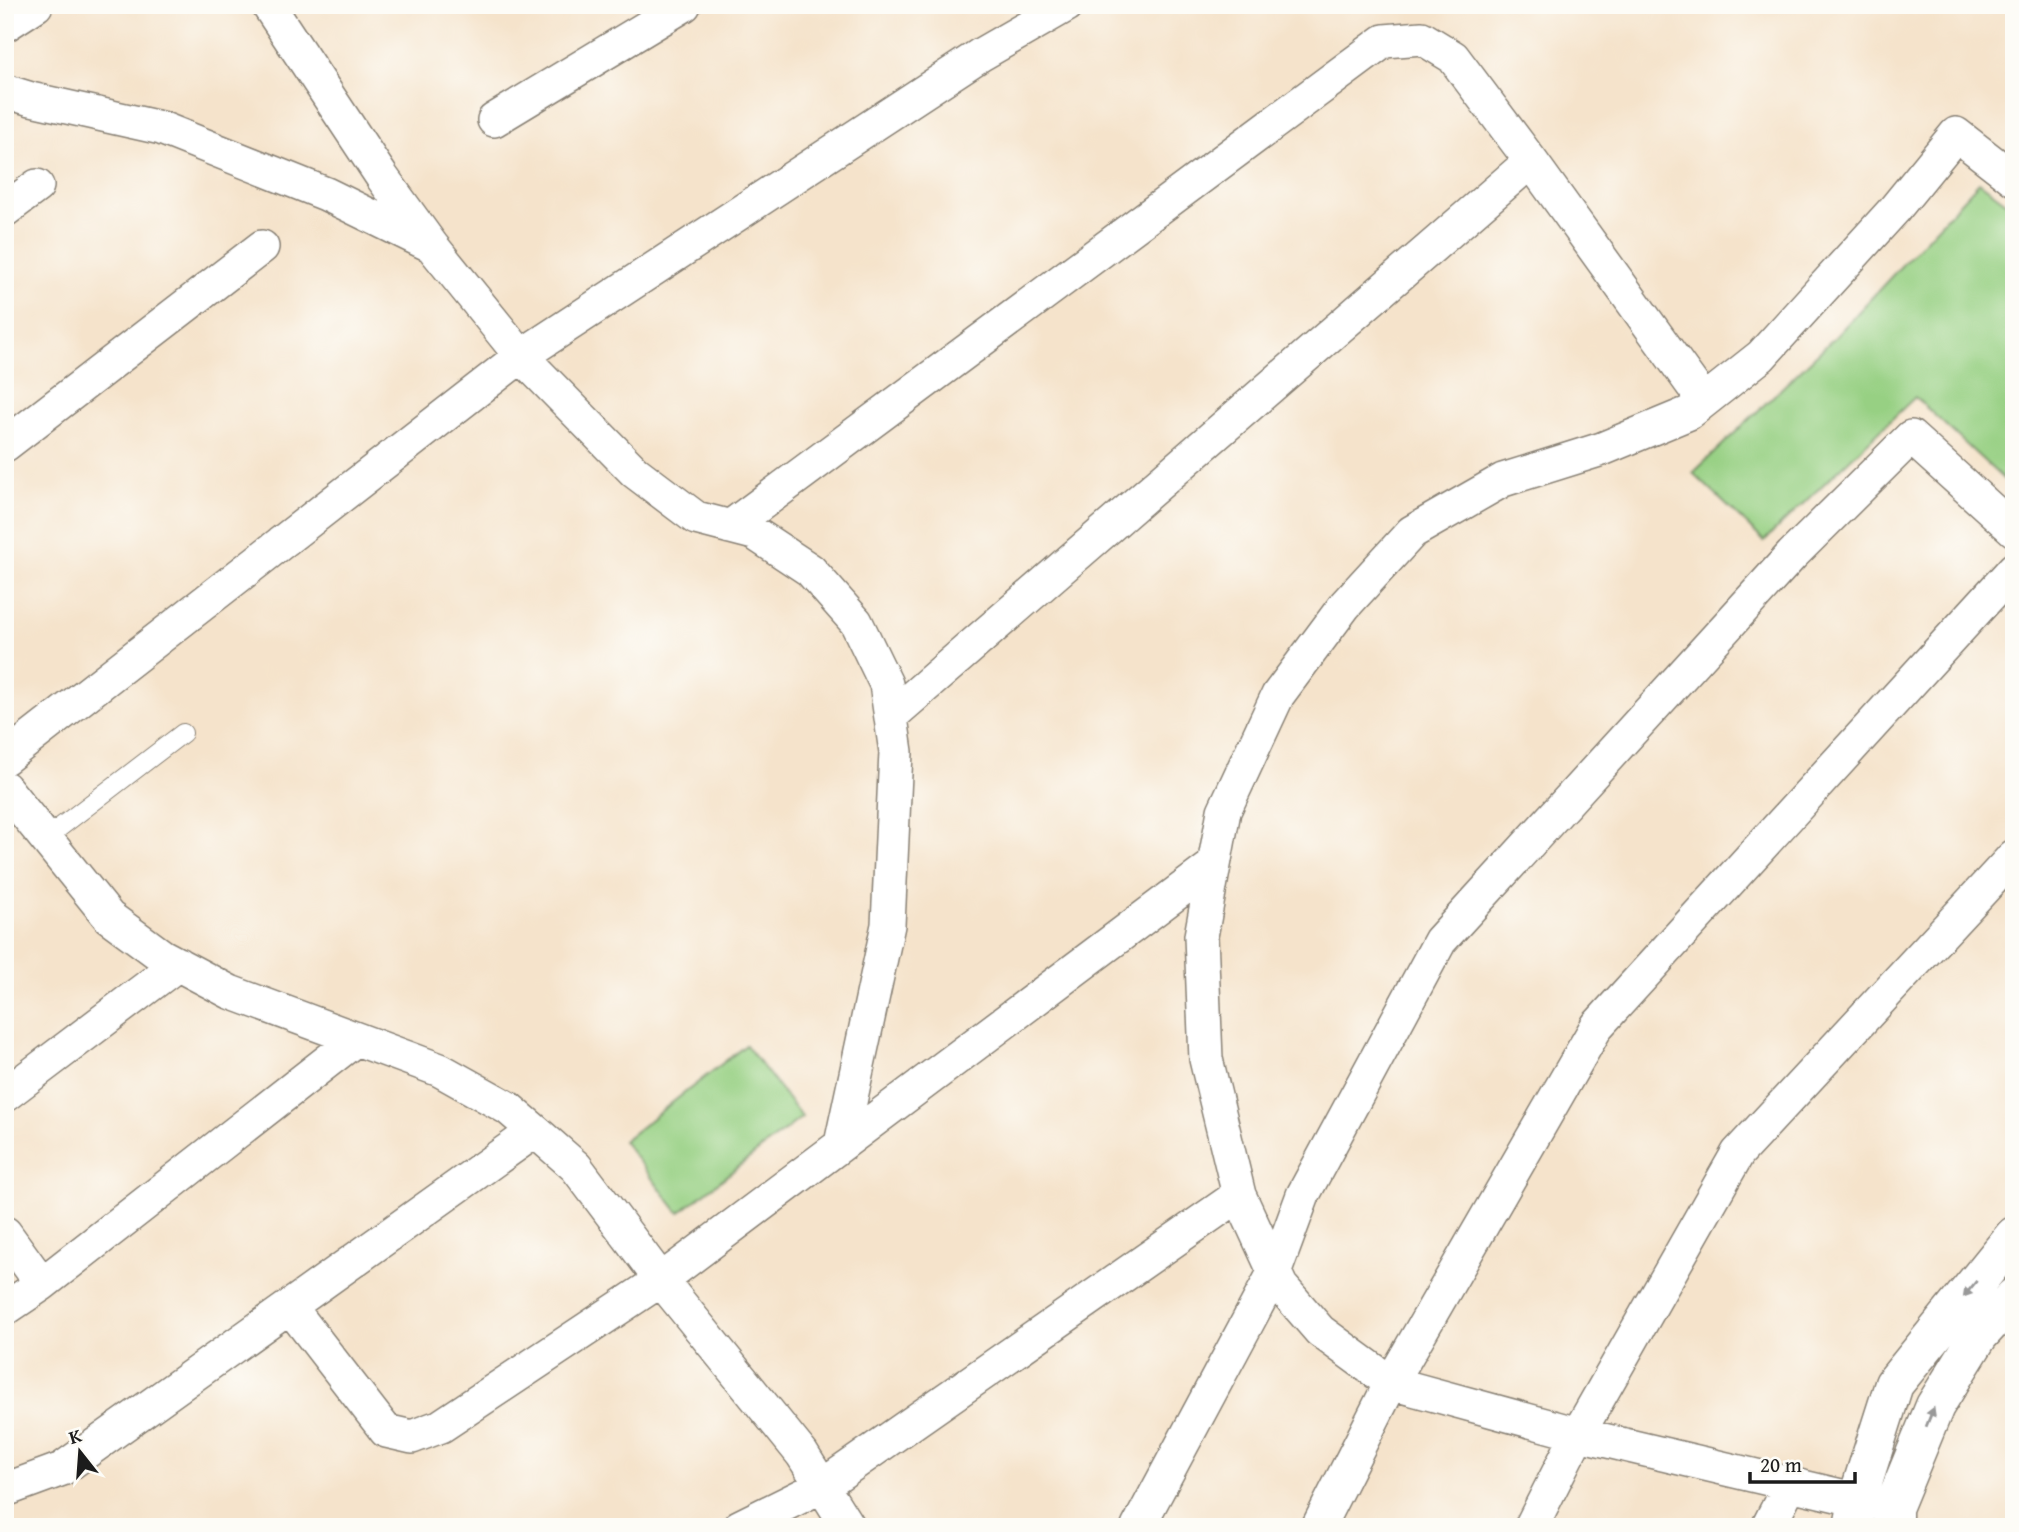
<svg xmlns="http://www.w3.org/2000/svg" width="2019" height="1532" viewBox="0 0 2019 1532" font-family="'Gentium Book Plus',serif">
	<rect width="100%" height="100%" fill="#fdfcf7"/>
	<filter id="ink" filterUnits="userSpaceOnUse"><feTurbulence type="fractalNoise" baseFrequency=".0143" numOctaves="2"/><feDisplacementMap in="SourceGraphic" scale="14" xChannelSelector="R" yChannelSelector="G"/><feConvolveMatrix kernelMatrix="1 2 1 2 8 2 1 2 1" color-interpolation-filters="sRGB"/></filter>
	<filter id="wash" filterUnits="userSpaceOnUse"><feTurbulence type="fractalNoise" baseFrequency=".00686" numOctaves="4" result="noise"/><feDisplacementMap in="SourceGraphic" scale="28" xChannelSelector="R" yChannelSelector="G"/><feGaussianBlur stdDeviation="1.57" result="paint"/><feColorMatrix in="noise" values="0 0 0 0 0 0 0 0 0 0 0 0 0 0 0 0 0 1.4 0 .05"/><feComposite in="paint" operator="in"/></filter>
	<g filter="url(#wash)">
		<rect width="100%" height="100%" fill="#f5e3cb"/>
		<path fill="#97d083" stroke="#5a7650" stroke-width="2" d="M1979,182L2014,208V489L1915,397L1764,541L1693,473L1836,336Z
			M746,1045L802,1117L679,1213L623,1141Z"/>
	</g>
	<g filter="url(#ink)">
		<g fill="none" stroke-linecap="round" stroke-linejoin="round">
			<defs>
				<path id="lane" d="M46,838L183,733"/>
				<path id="street" d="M268,5L382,177L432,246L521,356L635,472L696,518L754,533L810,570L856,622L886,684L896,752L888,925L841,1144
					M5,25L36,5
					M5,91L31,99L161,128L326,194L426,243
					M494,120L684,5
					M5,210L37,186
					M5,445L262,247
					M730,527L1384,41L1422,38L1453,57L1531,161L1704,401
					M891,716L1531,161
					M5,758L521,356L980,55L1067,5
					M5,788L109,917L162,956L230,992L440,1070L508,1108L535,1131L576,1167L661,1280L802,1454L848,1527
					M5,1095L178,964
					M5,1233L42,1284
					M290,1307L386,1431L412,1437L441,1426L661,1280L1214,865
					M5,1309L42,1284L356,1039
					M5,1490L62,1469L535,1131
					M1858,1500L1578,1434L1391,1383L1320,1331L1281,1286L1239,1195L1206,1059L1201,936L1224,811L1278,695L1345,605L1412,532L1503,480L1602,449L1689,413L1761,356L1894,210L1956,134L2014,179
					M739,1527L822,1486L1239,1195
					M1138,1527L1275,1271L1303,1195L1440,941L1792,555L1911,437L2014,530
					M1318,1527L1391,1383L1597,1026L2014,569
					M1531,1527L1578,1434L1738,1153L2014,856
					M1768,1527L1790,1484"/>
				<path id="secondary" d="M1853,1527L1860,1491L1894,1384L2014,1236
					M1893,1527V1508L1935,1406L1979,1335L2014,1297"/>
			</defs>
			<use href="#lane" stroke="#888074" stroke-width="20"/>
			<use href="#street" stroke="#888074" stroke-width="36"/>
			<use href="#secondary" stroke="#888074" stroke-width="41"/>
			<use href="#lane" stroke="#fff" stroke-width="18"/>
			<use href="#street" stroke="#fff" stroke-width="33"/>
			<use href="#secondary" stroke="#fff" stroke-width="38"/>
		</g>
		<defs><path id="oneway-solid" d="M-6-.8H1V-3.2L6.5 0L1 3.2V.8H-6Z" transform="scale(1.75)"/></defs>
		<g fill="#999">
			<use href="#oneway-solid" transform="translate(1970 1289) rotate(129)"/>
			<use href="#oneway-solid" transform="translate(1930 1417) rotate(-68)"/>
		</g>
	</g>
	<rect width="2019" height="1532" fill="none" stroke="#fdfcf7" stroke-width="28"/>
	<g transform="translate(80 1452) rotate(343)" stroke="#fdfcf7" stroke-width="5" paint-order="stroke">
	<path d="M0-5L12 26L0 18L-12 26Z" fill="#1c1c1c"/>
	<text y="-10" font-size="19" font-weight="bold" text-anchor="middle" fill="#1c1c1c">K</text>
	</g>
	<path d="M1750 1472v10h105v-10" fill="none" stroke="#1c1c1c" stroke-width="3.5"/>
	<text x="1760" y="1472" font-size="21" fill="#1c1c1c" stroke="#fdfcf7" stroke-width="5" paint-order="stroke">20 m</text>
</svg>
